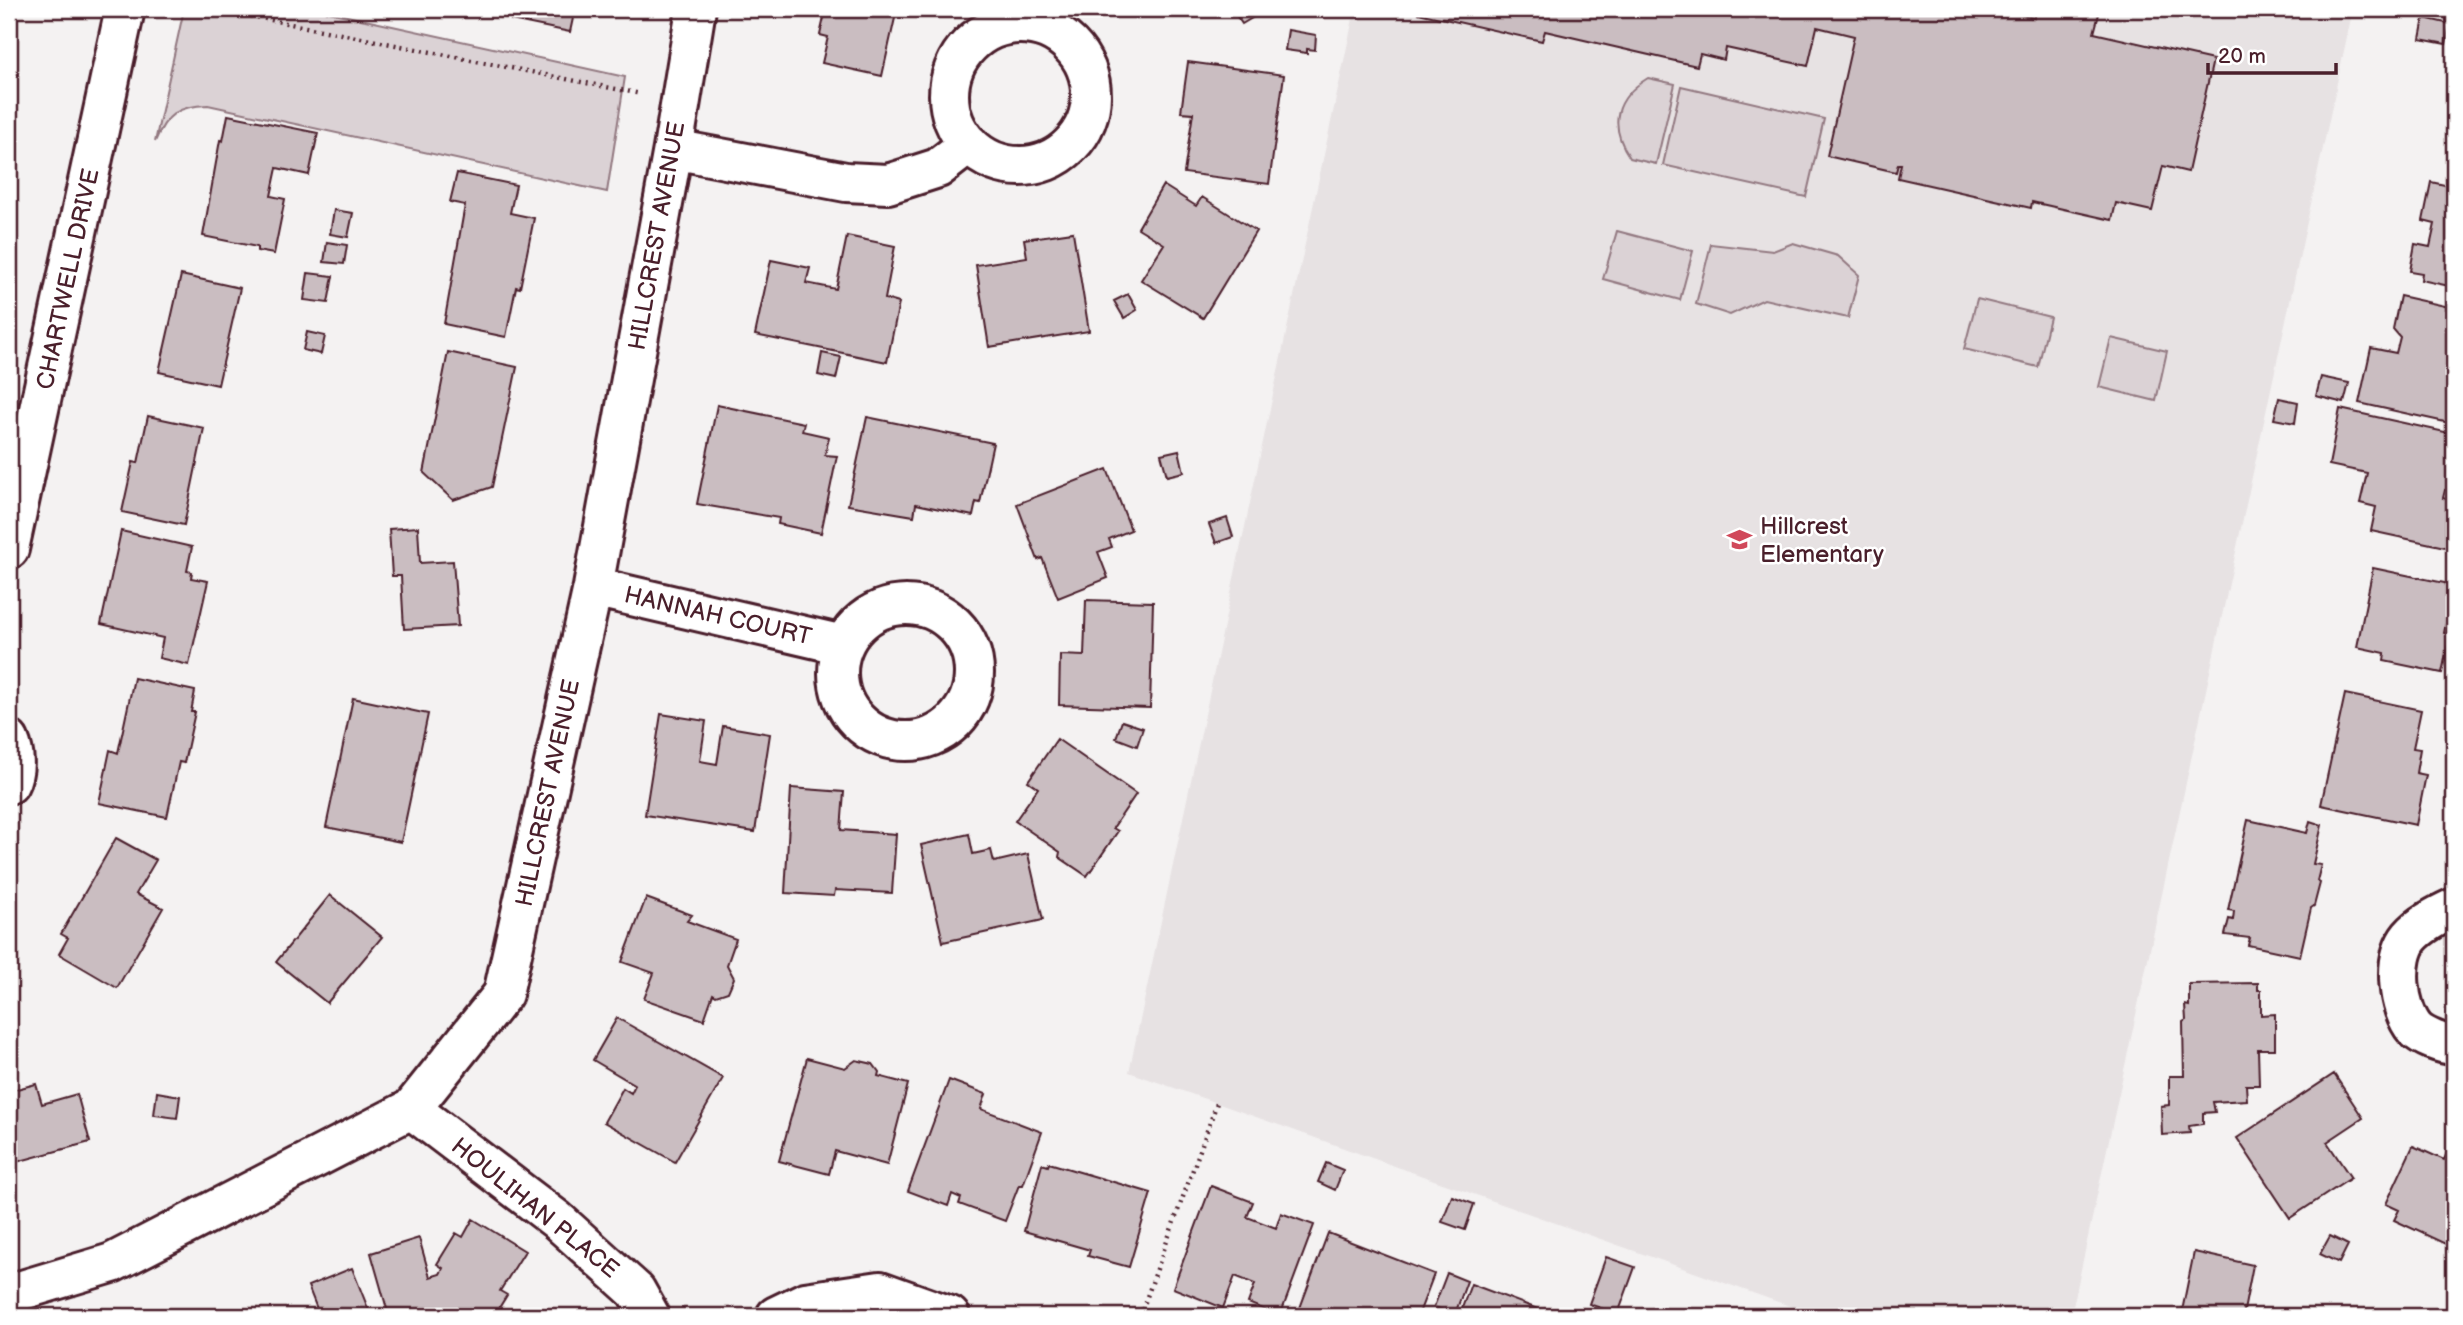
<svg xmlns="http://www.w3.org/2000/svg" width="2463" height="1325" viewBox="0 0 2463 1325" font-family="'Balsamiq Sans',sans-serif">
	<rect width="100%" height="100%" fill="#f4f2f2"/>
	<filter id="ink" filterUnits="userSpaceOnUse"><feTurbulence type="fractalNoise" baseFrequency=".0143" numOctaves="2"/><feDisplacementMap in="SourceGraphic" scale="14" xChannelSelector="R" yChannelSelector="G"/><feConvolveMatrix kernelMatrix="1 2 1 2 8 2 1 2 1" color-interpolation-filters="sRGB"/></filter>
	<g filter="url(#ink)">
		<path fill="#e7e2e3" d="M1355,9H2353L2071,1316H1818L1129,1072Z"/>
		<path fill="#dbd2d5" stroke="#927880" stroke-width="2" d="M184,9H315L625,77L607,192L208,105C178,106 166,114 155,142Z
			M1648,78L1675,84L1656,164L1630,158C1608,125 1615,98 1648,78Z
			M1681,86L1824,119L1806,197L1663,165Z
			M1617,231L1693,251L1680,300L1603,279Z
			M1793,243L1838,256L1859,275L1848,318L1764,299L1730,315L1696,304L1711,244L1773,251Z
			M1977,299L2050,317L2038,367L1964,349Z
			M2111,338L2167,351L2156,401L2099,387Z"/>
		<path fill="#cabdc1" stroke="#4a1f2b" stroke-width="2" d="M513,9H575L570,32L511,20Z
			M826,9H897L882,76L822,63L828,37L820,35Z
			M1232,9H1267L1242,24Z
			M1419,9H2014L2013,13L2034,18L2036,9H2077L2099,14L2094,33L2213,60L2188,172L2163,166L2152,211L2116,203L2112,220L2032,202L2031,208L1898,178L1901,164H1898L1896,172L1827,156L1854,36L1817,27L1808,66L1726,48L1724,60L1700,54L1697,66L1545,31L1542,41L1418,13Z
			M2424,18L2450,24L2446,44L2420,39Z
			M1288,30L1316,35L1315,50L1307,49V53L1285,50Z
			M1188,62L1284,75L1269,184L1184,173L1193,113L1181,112Z
			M228,115L318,133L309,175L277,168L271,196L285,199L274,254L257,251V247L203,236L220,140L223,141Z
			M457,173L516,185L510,213L534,218L520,288L516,287L506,337L444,324L465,205L450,202Z
			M2431,182L2454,187V287L2421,280L2422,273L2410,271L2415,244L2430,247L2435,224L2423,221Z
			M1163,185L1196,206L1202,197L1256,231L1203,318L1141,280L1164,244L1138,228Z
			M334,210L353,213L348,237L330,234Z
			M1073,232L1089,331L989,347L976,265L1027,257L1024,239Z
			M847,236L895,246L885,299L899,303L887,362L755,335L771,260L810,268L806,283L836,289Z
			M327,242L347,245L344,264L324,262Z
			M308,273L333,276L328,303L304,300Z
			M181,275L240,288L218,385L159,372Z
			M1128,294L1137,310L1124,318L1114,301Z
			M2400,296L2454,308V424L2359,403L2371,348L2396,353L2400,337L2393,329Z
			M307,332L325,336L321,354L303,350Z
			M448,352L517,367L492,487L453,500L424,473Z
			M822,353L841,357L836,379L818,375Z
			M2321,377L2349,383L2344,403L2316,396Z
			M2279,398L2298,402L2295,423L2274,419Z
			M717,405L804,423L802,431L829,437L825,455L837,456L821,533L778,524L779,518L697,504Z
			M2340,409L2454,434V492L2445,490L2443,498L2454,501V549L2371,531L2376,507L2360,503L2367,473L2329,465Z
			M148,416L204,428L184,525L122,512L133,462L138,463Z
			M867,417L993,443L980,503L976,502L973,516L916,504L914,516L848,505Z
			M1179,450L1184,472L1167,476L1161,454Z
			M1107,469L1131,530L1109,539L1112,547L1098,552L1108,578L1058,598L1042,558L1038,560L1017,504Z
			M1227,518L1233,537L1216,543L1209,524Z
			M418,527L420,563L453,561L458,626L404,629L401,576H392L389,529Z
			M121,531L192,547L187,571L192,572L191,578L208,581L189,665L159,658L163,638L101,624Z
			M2373,568L2454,585L2444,633L2450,634L2442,673L2384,661L2385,653L2357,647Z
			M1086,600L1153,602L1150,708L1059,705L1060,655L1084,656Z
			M134,678L195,691L191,712H195L184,763L179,762L167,817L99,803L110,750L118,753Z
			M2345,694L2421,710L2413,748L2420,749L2416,773L2426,775L2416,825L2321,805Z
			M353,698L428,714L401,842L326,827Z
			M661,714L706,721L700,761L717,764L723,726L770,734L755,832L645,815Z
			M1122,721L1143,728L1137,746L1116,738Z
			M1057,739L1136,794L1113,828L1118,831L1087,876L1059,857L1060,852L1015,821L1038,788L1028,781Z
			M791,788L844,792L841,830L896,834L892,893L835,890L834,896L785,893Z
			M2248,820L2307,833L2310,821L2322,825L2313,864L2321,865L2317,881L2320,883L2314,906L2311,908L2300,956L2248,945L2250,938L2225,935L2229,919L2233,920L2234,911L2228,910Z
			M969,834L973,854L991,850L994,862L1028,854L1043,920L943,942L921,845Z
			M116,838L156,860L136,894L163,908L117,988L59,954L68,938L61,934Z
			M330,895L382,937L327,1003L276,962Z
			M646,898L692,915L687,921L736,939L727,965L734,978L728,992L716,996L713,994L704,1020L644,999L654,973L622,962Z
			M2258,983V990H2261V1015L2275,1014V1049H2258L2259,1085H2246L2247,1100L2213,1102L2215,1112L2203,1113V1124L2189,1126L2190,1133L2162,1135L2161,1106L2169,1105V1076H2184L2183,1022L2186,1020L2185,1005L2189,1006V984Z
			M617,1018L723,1078L675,1162L604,1122L623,1088L631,1093L635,1085L593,1060Z
			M807,1058L845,1068L856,1060L873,1064L879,1072L878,1076L908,1084L887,1165L835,1151L829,1174L779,1161Z
			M2334,1074L2363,1118L2327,1142L2351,1178L2290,1218L2237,1138Z
			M949,1080L986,1094L981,1109L1042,1132L1023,1185H1019L1005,1221L959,1204L961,1198L952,1194L948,1206L908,1191Z
			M36,1084L42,1104L77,1094L90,1142L9,1164V1091Z
			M157,1092L180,1096L177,1118L154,1115Z
			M2413,1146L2444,1160L2448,1150L2454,1153V1248L2394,1220L2399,1210L2386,1204Z
			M1049,1163L1151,1193L1129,1267L1088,1256L1090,1250L1024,1231L1042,1164L1048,1166Z
			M1326,1163L1343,1170L1335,1190L1318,1182Z
			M1211,1186L1253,1202L1247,1217L1276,1228L1281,1213L1314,1225L1280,1316L1248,1303L1255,1284L1235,1276L1223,1308L1173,1288Z
			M1452,1196L1474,1204L1465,1230L1442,1222Z
			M473,1219L525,1251L500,1291L507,1295L494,1316H389L371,1253L419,1238L430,1277L440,1274L443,1268L437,1264L456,1233L463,1237Z
			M1328,1233L1434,1274L1418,1316H1297Z
			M2330,1236L2348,1245L2339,1263L2320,1254Z
			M2194,1252L2253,1265L2243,1316H2181Z
			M1606,1257L1635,1267L1618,1314L1589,1304Z
			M352,1268L371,1316H300L317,1309L308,1286Z
			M1447,1273L1467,1281L1455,1314L1434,1307Z
			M1471,1284L1556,1316H1459Z"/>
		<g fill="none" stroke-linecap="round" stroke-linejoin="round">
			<defs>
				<path id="minor" d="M949 95a71 71 0 1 1 142 0a71 71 0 1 1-142 0Z
					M673,149L846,182L888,184L938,168L969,144
					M9,549L125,9
					M593,587L843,645
					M838 673a68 68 0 1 1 136 0a68 68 0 1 1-136 0Z
					M9,740C15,754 16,770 9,784
					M2454,908C2439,915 2421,924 2410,937C2392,959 2398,1009 2415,1029C2423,1037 2443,1045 2454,1045
					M411,1109L557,1220L636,1291L650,1316
					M9,1294L112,1263L411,1109L503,994L593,587L673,149L696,9
					M776,1316L805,1302L880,1291L950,1316"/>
			</defs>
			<use href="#minor" stroke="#4a1f2b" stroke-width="44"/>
			<path stroke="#4a1f2b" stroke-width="4.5" stroke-dasharray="2 5" stroke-linecap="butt" d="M216,9L641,94
				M1140,1316L1217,1103"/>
			<use href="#minor" stroke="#fff" stroke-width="38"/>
		</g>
	</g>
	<defs>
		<symbol id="school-bare" viewBox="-9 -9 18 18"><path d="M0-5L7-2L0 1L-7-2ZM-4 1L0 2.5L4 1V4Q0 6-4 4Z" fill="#d1495b" stroke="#fff" stroke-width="2.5" paint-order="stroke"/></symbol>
	</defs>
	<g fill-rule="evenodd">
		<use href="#school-bare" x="1722" y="522" width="35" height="35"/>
	</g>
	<g text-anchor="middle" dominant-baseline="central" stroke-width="5" stroke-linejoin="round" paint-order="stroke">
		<g font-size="24" fill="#4a1f2b" stroke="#fff">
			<text transform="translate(657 236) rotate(-80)">HILLCREST AVENUE</text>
			<text transform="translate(68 279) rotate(-78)">CHARTWELL DRIVE</text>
			<text transform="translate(718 616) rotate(13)">HANNAH COURT</text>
			<text transform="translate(548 793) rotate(-78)">HILLCREST AVENUE</text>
			<text transform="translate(535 1208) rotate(39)">HOULIHAN PLACE</text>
		</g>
		<g font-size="24" fill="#4a1f2b" stroke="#fff" text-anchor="start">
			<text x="1760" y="526">Hillcrest<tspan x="1760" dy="28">Elementary</tspan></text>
		</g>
	</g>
	<rect width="2463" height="1325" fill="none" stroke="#fff" stroke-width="35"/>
	<rect x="18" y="18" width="2428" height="1290" fill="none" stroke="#4a1f2b" stroke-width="2.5" filter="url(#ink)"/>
	<path d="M2208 63v10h128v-10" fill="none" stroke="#4a1f2b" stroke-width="3.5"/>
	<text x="2218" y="63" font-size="21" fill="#4a1f2b" stroke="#ffffff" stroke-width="5" paint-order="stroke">20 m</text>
</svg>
